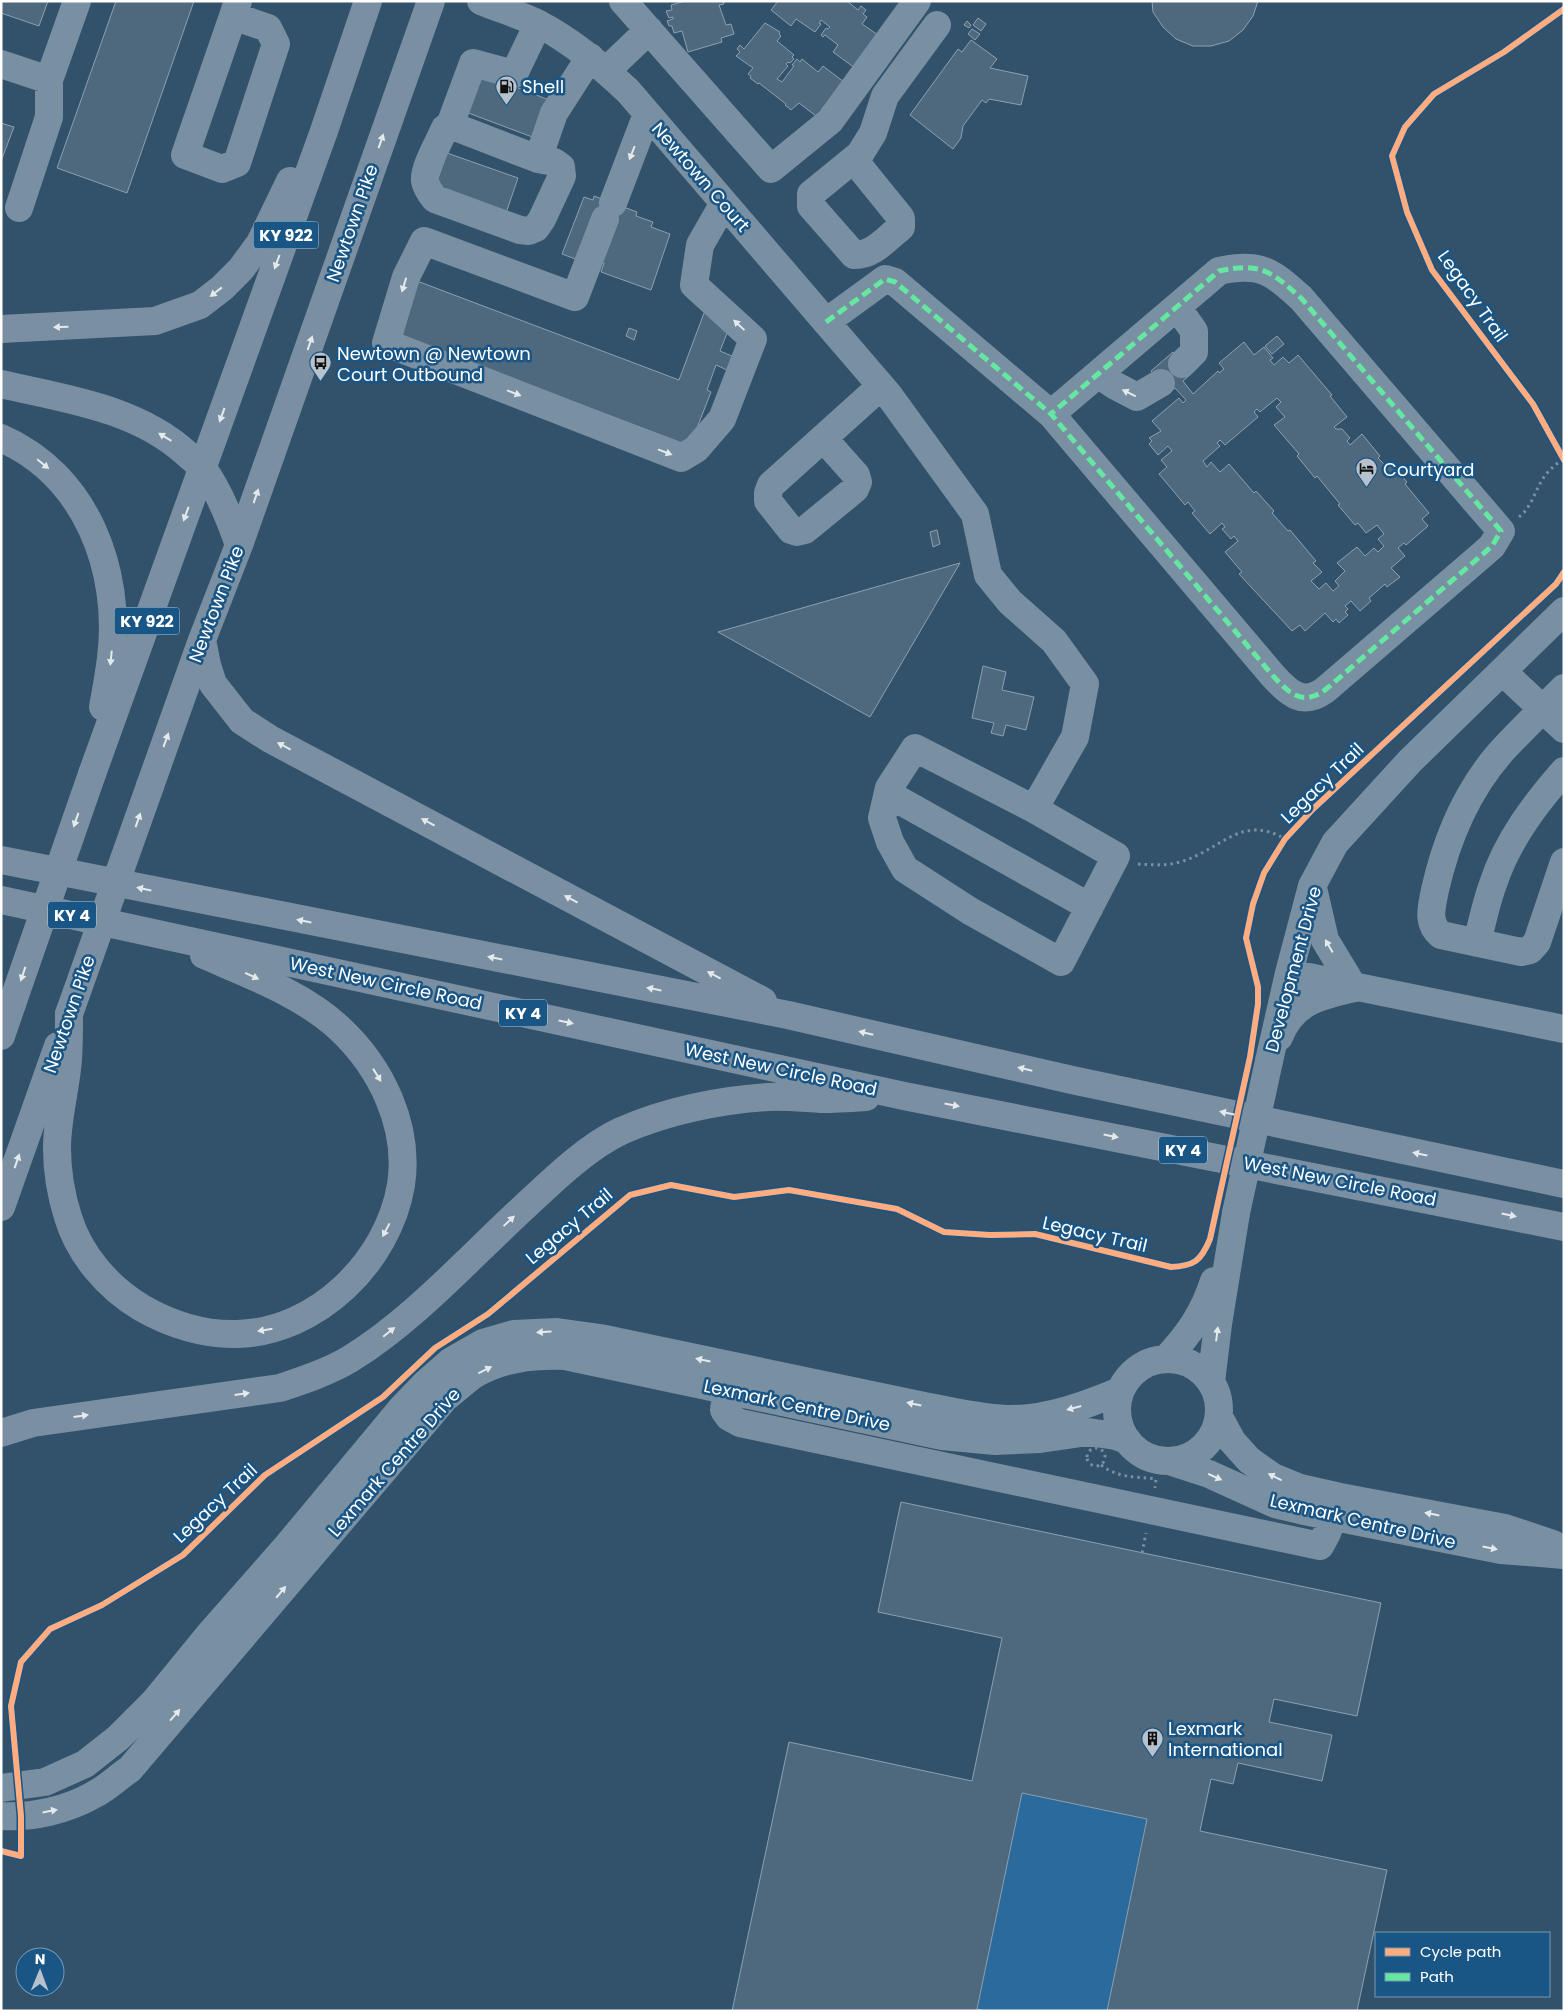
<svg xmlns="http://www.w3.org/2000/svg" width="1565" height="2012" viewBox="0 0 1565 2012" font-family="Poppins,sans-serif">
	<rect width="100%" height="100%" fill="#32526c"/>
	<path fill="#2a6a9c" d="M1022,1793L1147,1819L1107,2011H985L977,2009Z"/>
	<path fill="#4e697e" stroke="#8ca0b0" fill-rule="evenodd" d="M1,1H48L39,26L1,13Z
		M116,1H194L127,193L57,168Z
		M685,1H723L724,4L719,5L726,25L731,24L734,34L721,38L722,42L688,52L682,31L674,33L672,26H669L667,21L673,19V17L669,18L666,11L672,10L671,5Z
		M778,1H847L858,10L861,6L866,10L863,14L867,17L862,24L878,35L855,68L833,52L838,45L825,35L823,37L821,35L826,28L828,29L830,27L821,20L819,23L821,24L815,32L796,19L791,26L771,10Z
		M1152,1H1258L1253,16L1243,30L1229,41L1211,46H1193L1176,39L1163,27L1153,12Z
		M978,18L986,24L981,31L973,25Z
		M967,21L971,25L969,28L964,25Z
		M765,23L780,32L779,34L781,36L777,41L794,55L792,57L794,59L790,63L788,62L786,64L788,66L777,79L782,82L794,66L792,65L797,59L800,62L802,59L818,72L823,66L844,82L826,107L824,106L822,108L824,109L816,116L799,103L791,110L785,105L786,104L759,83L758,84L750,78L751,76L748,74L753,68L736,56L740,52L737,49L740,45L744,49Z
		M972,29L980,34L975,40L968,34Z
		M971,40L997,59L990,68L1028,76L1021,105L989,99L986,103L982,100L963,126L961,138L953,149L910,115L958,49L962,52Z
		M478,72L549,100L535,138L463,111Z
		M1,123L14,127L1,161Z
		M447,153L518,178L505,216L434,190Z
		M594,196L637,212L636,216L653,222L651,227L670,234L651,290L601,272L604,263L578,260L562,254L584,197L593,200Z
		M417,281L679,380L704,313L731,323L720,351L732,356L727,370L716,365L707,390L711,392L690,446L397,335Z
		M629,328L637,331L634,340L626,336Z
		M1277,336L1284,344L1272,354L1265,346Z
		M1244,342L1254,355L1264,347L1273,358L1270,360L1274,365L1283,357L1289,363L1298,355L1332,395L1330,396L1347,417L1334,427L1336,429H1342L1350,438L1347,441L1350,445L1362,434L1380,456L1378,458L1385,465L1389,461L1407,482L1405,484L1429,513L1422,519L1428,526L1406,545L1404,543L1398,548L1405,556L1391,568L1400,577L1387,587L1385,584L1369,598L1371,601L1360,611L1351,601L1345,606L1348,609L1345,612L1348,615L1339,623L1336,619L1333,622L1325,613L1305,631L1300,625L1292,631L1239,574L1242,572L1225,552L1238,541L1234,536L1231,539L1222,529L1225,527L1222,523L1210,534L1192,513L1195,511L1188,502L1185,505L1159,474L1167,467L1161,460L1172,451L1168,446L1158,455L1149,444L1152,441L1149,438L1161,431L1152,421L1179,398L1183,403L1186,400L1175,388L1169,392L1151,371L1173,352L1191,374L1183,381L1193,394L1218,371L1219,373L1224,369L1219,363ZM1277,398L1281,402L1276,407L1285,417L1274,425L1299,454L1297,456L1315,478L1317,476L1340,504L1338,505L1355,525L1358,523L1366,533L1377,525L1384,534L1378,539L1384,546L1378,552L1374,548L1365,556L1357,547L1337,563L1345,571L1335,581L1339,586L1333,591L1326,583L1319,589L1311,581L1322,572L1313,563L1316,561L1290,530L1288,531L1272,513L1274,511L1256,491L1254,493L1229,464L1220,472L1211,462L1207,467L1203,461L1220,446L1217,443L1220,440L1225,445L1258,417L1254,412L1257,409L1260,412Z
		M937,530L940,544L933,547L930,532Z
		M960,563L870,717L718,632Z
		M983,666L1006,672L1002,690L1034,697L1026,730L1006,725L1003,736L991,733L994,723L972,718Z
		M901,1502L1381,1603L1357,1716L1274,1699L1269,1722L1332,1735L1322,1781L1238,1763L1233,1784L1211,1779L1200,1831L1387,1870L1357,2011H1107L1147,1819L1022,1793L977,2009L985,2011H732L789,1742L972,1781L1002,1638L878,1612Z"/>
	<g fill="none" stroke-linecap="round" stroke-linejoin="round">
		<path stroke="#798fa2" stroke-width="3" stroke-dasharray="2.5 4" stroke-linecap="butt" d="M1519,517C1530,509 1534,494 1541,482C1546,472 1554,466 1563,459
			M1138,864C1152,865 1166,866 1180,862C1220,851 1241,813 1285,839
			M1122,1369L1145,1351
			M1087 1457a9 9 0 1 1 18 0a9 9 0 1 1-18 0Z
			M1101,1465C1120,1479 1134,1476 1156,1479L1155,1488
			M1142,1553L1146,1533"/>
		<path stroke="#798fa2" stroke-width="28" d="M481,1C500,9 521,15 539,24C573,42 600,65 628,91L888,394L975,514L988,575L1010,602L1054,641L1085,684L1075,737L1034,809
			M623,1L771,169L830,121L917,1
			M233,16L268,28L276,44L237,163L222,169L185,155L233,16L238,1
			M538,24L514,74L473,63L450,125L538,159L554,113L590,57
			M1,64L49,80
			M606,71L649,30
			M450,125L445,128C440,140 423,169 425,181C426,188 431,194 435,199L520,230L529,231L536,228L542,219L562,176L561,167L554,162L538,159
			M854,160L901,218V227C886,239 874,255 854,255L811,206V194L860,154L873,133L885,96L937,25
			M613,203L647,114
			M19,208L49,117V80L77,1
			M605,219L575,297L424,241L406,277L386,343L681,458L696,449L722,419L753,339L694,285L700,245L724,203
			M1177,307L1194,331V352L1182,364
			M826,322L885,279L895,282L1051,414L1274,677C1290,694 1303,706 1325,690L1483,554L1492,546L1501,531L1301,298C1271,271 1260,262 1219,271L1051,414
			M1098,374L1114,385L1137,397L1161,383
			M823,438L856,475L858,482L855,489L805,530L797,532L791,530L768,501V493L771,485L881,386
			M1503,672L1564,729
			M1564,688C1542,710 1520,731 1500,753C1467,791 1446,841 1435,890C1432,906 1426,923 1441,935L1521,952L1530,950L1537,942L1564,862
			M915,748L1034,809L1116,856L1061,962L970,911L905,869L890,842L882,818L889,788Z
			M889,788L897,799L1090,907
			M1477,943C1482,923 1486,903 1493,884C1507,841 1535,804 1564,771
			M1289,973L1564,1029
			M1279,1037C1293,1001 1320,996 1354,988L1325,940L1313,888
			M1269,1061L1289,973L1312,886L1335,843L1410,761L1564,611
			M1167,1358C1190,1333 1203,1314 1214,1281
			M1117 1410a51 51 0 1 1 102 0a51 51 0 1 1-102 0Z
			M729,1372L724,1410L729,1417L740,1423L1320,1546L1327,1533L1340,1497
			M1211,1382L1218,1324L1236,1213
			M1219,1417L1232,1441L1249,1460L1273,1477L1300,1488L1340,1497L1505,1528L1553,1544
			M1169,1461L1209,1474L1275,1504L1309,1512L1501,1550L1564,1555
			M1,1788L45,1782L85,1764L118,1738L154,1702L208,1636L288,1545L402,1408L426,1383L450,1362L483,1343L514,1334L557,1332L600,1338L924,1406C953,1411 983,1419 1012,1419C1049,1419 1086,1405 1120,1391
			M1,1816C32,1818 68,1810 95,1794C107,1788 118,1777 130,1769L445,1398C454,1391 463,1383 472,1376C500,1358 533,1355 565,1356L942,1436L995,1441L1040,1439L1088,1432L1116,1436L1127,1440"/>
		<path stroke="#7a90a2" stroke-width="28" d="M1,329L155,321L200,305L222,288L241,269L260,243L290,181
			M1,384C66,399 137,408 187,454C193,459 199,464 204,470C220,493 230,519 239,545
			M1,438C86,475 122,570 111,658C109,674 106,691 103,707
			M202,640L207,665L213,684L242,721L270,739L763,1001
			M92,774L324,131L368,1
			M150,786L202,640L239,545L431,1
			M1,860L788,1015L1072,1080L1564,1184
			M1,900L904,1096L1564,1227
			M69,1014C69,1029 69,1044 68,1059C66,1088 57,1118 57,1148C57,1170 61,1195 68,1217C79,1254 108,1288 142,1308C170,1324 204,1335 237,1334C317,1332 388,1262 401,1185C410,1126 381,1067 339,1028C302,994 250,975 204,955
			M1,1036L12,1004
			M1,1207L58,1046
			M1,1433L33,1423L280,1388C304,1380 328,1372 350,1359C412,1321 467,1260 521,1210C550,1183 585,1148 621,1131C666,1111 720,1100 768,1097C785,1096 803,1098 821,1099C836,1099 851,1098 866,1097"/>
		<path stroke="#798fa2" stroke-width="28" d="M1236,1213L1269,1061"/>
		<path stroke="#7a90a2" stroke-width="28" d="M12,1004L92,774
			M69,1014L150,786"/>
		<path stroke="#66e7a1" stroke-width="5" stroke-dasharray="10 5" stroke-linecap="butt" d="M826,322L885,279L895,282L1051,414L1274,677C1290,694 1303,706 1325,690L1483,554L1492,546L1501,531L1301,298C1271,271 1260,262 1219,271L1051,414"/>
		<defs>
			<path id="cycleway" d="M1564,9L1504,52L1434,94L1405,127L1392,156L1407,212L1432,270L1533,404L1564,460
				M1,1851L21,1856V1816L11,1706L21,1662L50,1629L102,1605L183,1555L265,1475L383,1397L435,1348L488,1314L630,1195L671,1185L734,1197L789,1190L897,1209L944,1232L990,1235L1035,1234L1171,1267C1194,1266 1201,1261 1210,1239L1250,1057L1258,1004V987L1246,938L1253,904L1264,873L1285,839L1313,809L1556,584L1564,572"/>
		</defs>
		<use href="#cycleway" stroke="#195585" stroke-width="9"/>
		<use href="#cycleway" stroke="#ffac80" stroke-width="6"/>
	</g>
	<defs><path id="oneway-solid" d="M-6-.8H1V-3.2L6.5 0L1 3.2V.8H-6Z" transform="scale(1.25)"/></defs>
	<g fill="#e4e9ec">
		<use href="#oneway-solid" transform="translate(381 141) rotate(-71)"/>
		<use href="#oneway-solid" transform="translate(632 153) rotate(111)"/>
		<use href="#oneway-solid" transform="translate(277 262) rotate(110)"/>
		<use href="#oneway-solid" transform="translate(404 285) rotate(107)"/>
		<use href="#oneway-solid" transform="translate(216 292) rotate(142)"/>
		<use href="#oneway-solid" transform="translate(739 325) rotate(-137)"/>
		<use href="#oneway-solid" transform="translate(61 327) rotate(178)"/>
		<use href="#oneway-solid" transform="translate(310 343) rotate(-71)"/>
		<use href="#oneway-solid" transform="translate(514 393) rotate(21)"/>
		<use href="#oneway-solid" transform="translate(1129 393) rotate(-154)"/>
		<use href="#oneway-solid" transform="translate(222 415) rotate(110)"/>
		<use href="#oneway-solid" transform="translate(165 437) rotate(-149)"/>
		<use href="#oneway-solid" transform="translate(665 452) rotate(21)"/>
		<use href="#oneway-solid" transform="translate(43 464) rotate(39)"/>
		<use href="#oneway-solid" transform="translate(256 496) rotate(-71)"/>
		<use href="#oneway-solid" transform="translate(186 514) rotate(110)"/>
		<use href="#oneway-solid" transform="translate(111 658) rotate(96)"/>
		<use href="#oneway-solid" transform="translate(166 740) rotate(-70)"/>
		<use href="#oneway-solid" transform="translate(284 746) rotate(-152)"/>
		<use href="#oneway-solid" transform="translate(76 820) rotate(109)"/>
		<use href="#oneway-solid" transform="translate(138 820) rotate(-71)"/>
		<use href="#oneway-solid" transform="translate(428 822) rotate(-152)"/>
		<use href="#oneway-solid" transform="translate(144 889) rotate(-168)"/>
		<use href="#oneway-solid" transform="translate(571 899) rotate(-152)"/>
		<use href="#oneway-solid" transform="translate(304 921) rotate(-169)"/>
		<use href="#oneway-solid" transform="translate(1329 946) rotate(-120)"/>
		<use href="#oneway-solid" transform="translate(495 958) rotate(-169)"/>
		<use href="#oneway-solid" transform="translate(23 974) rotate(109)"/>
		<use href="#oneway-solid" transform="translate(714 975) rotate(-152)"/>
		<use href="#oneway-solid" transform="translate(252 976) rotate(25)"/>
		<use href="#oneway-solid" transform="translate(654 989) rotate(-169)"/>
		<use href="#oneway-solid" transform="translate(566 1022) rotate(12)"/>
		<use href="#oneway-solid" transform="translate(866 1033) rotate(-167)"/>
		<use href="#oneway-solid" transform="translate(1025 1069) rotate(-167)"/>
		<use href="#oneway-solid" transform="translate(377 1075) rotate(58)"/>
		<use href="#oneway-solid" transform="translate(952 1105) rotate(11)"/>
		<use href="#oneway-solid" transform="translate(1227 1113) rotate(-168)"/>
		<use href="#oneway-solid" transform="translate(1111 1136) rotate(11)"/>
		<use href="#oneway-solid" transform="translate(1420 1154) rotate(-168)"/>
		<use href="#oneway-solid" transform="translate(17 1161) rotate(-71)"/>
		<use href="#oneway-solid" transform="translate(1509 1215) rotate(12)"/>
		<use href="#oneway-solid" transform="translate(509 1221) rotate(-43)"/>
		<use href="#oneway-solid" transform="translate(386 1230) rotate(118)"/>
		<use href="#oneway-solid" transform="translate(265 1330) rotate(171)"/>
		<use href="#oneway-solid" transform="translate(389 1332) rotate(-39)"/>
		<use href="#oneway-solid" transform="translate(544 1332) rotate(177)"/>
		<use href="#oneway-solid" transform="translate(1217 1334) rotate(-83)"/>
		<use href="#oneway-solid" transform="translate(703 1360) rotate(-168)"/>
		<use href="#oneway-solid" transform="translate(485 1370) rotate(-27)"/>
		<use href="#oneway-solid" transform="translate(242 1394) rotate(-8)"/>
		<use href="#oneway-solid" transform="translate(914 1404) rotate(-168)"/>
		<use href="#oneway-solid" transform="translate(1074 1408) rotate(165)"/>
		<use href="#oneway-solid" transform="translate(81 1416) rotate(-8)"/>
		<use href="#oneway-solid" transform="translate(1215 1477) rotate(24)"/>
		<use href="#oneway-solid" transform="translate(1275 1477) rotate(-153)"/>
		<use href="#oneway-solid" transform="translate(1432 1514) rotate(-169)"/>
		<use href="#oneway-solid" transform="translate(1490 1548) rotate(11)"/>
		<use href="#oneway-solid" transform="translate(281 1592) rotate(-50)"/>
		<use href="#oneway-solid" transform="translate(175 1715) rotate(-49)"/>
		<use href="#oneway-solid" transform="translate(50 1811) rotate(-11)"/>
	</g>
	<defs>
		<symbol id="fuel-pin" viewBox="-11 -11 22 30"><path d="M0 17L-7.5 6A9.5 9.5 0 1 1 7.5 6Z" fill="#b7c2cc" stroke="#195585"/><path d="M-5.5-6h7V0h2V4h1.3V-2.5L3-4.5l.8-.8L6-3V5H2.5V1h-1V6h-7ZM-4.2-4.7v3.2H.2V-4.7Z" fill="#111"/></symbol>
		<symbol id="bus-pin" viewBox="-11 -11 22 30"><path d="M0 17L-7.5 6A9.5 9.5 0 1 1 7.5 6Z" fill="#b7c2cc" stroke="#195585"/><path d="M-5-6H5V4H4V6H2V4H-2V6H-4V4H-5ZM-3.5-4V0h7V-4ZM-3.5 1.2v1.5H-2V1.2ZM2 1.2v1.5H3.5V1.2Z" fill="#111"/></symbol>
		<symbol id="hotel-pin" viewBox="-11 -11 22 30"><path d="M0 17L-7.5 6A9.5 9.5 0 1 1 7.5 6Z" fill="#b7c2cc" stroke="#195585"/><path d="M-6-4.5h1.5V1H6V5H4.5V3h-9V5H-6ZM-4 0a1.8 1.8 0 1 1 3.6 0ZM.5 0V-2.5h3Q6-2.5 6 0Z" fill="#111"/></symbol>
		<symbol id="building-pin" viewBox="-11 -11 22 30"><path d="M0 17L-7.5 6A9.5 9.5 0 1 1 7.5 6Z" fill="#b7c2cc" stroke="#195585"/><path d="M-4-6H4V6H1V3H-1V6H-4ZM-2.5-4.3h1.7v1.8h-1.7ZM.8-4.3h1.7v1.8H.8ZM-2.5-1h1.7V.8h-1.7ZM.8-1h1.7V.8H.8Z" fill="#111"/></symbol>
	</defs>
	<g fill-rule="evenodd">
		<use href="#fuel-pin" x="494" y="74" width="25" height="34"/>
		<use href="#bus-pin" x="308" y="350" width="25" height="34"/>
		<use href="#hotel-pin" x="1354" y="456" width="25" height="34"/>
		<use href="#building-pin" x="1140" y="1726" width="25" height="34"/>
	</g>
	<g text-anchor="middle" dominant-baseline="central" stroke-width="5" stroke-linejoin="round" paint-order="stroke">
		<g fill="#195585" stroke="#baccda" stroke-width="1">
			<rect x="253.5" y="221.5" width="65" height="27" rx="4"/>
			<rect x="114.5" y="607.5" width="65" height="27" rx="4"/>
			<rect x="48" y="901.5" width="48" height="27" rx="4"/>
			<rect x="499" y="999.5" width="48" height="27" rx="4"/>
			<rect x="1159" y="1136.5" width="48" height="27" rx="4"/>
		</g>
		<g font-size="16" font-weight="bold" fill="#fff">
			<text x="286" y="235">KY 922</text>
			<text x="147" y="621">KY 922</text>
			<text x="72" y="915">KY 4</text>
			<text x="523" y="1013">KY 4</text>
			<text x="1183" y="1150">KY 4</text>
		</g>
		<g font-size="18" fill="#fff" stroke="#195585" text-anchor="start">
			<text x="522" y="86">Shell</text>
			<text x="337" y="353">Newtown @ Newtown<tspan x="337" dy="21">Court Outbound</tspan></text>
			<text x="1383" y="469">Courtyard</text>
			<text x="1168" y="1728">Lexmark<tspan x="1168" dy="21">International</tspan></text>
		</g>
		<g font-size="18" fill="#fff" stroke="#195585">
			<text transform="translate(701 177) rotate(49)">Newtown Court</text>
			<text transform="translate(352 223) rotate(-71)">Newtown Pike</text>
			<text transform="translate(1473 296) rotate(55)">Legacy Trail</text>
			<text transform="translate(216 604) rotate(-69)">Newtown Pike</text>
			<text transform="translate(1322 783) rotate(-44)">Legacy Trail</text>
			<text transform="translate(1293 969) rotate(-75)">Development Drive</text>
			<text transform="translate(386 983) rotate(12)">West New Circle Road</text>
			<text transform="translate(69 1014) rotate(-71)">Newtown Pike</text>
			<text transform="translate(781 1069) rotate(12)">West New Circle Road</text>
			<text transform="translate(1340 1181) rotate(11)">West New Circle Road</text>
			<text transform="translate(569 1226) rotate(-40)">Legacy Trail</text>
			<text transform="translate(1095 1234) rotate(13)">Legacy Trail</text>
			<text transform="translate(797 1405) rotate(12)">Lexmark Centre Drive</text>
			<text transform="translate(394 1462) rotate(-49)">Lexmark Centre Drive</text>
			<text transform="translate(215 1503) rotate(-43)">Legacy Trail</text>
			<text transform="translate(1363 1521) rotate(13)">Lexmark Centre Drive</text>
		</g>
	</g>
	<rect width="1565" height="2012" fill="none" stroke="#ffffff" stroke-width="5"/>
	<rect x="1375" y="1932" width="175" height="65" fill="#195585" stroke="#7599b6"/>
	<rect x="1385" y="1948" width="25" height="8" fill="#ffac80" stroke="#7599b6"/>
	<text x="1420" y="1957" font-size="15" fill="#ffffff">Cycle path</text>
	<rect x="1385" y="1973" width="25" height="8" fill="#66e7a1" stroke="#7599b6"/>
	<text x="1420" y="1982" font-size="15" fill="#ffffff">Path</text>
	<g transform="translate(40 1972) rotate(1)"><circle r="24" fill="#195585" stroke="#7599b6"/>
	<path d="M0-4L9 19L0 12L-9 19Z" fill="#b7c2cc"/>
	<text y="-8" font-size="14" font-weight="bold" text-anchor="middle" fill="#ffffff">N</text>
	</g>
</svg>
